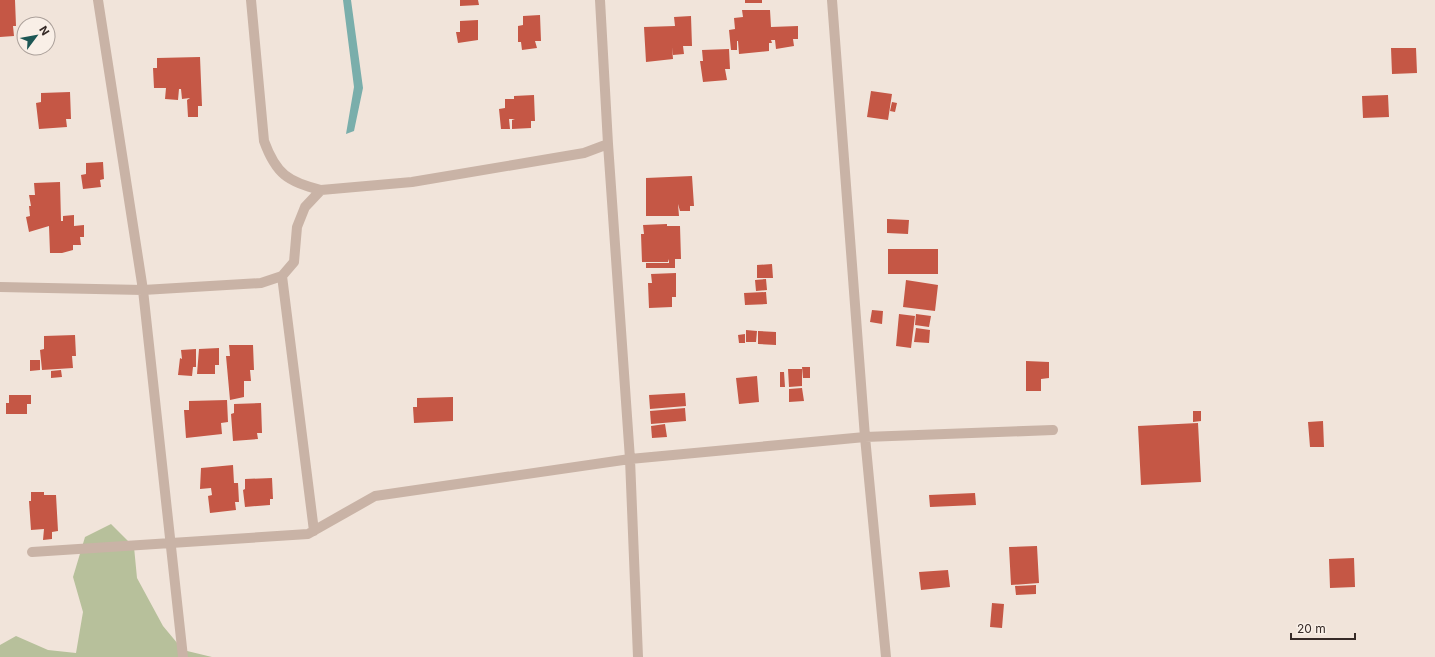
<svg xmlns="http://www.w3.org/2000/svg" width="1435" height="657" viewBox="0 0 1435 657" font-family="Inter,sans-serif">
	<rect width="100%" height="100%" fill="#f1e4da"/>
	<path fill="#b7c09b" d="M111,524L134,547L137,578L163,626L183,650L212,657H0V645L16,636L48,650L76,653L83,612L73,577L85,537Z"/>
	<path fill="#7aaeab" d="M343,0H351L363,88L354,131L346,134L354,87Z"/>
	<path fill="#c55745" d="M0,0H15L16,26H13L14,36L0,37Z
		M460,0H478L479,5L460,6Z
		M745,0H762V3H745Z
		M742,10H770L771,27L798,26V39H793L794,46L776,49L775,40H771L772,43H769V51L739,54L738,41H737V50H731L729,30L735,29L734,18L743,17Z
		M540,15L541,41H535L537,48L522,50L521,42H518V26L523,25V16Z
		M691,16L692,46H683L684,54L673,55L672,47L673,59L646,62L644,27L675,26L674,17Z
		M478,20V40L458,43L456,32H460V21Z
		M1391,48H1416L1417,73L1392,74Z
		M729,49L730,69H725L727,80L703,82L700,61H703L702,50Z
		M200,57L202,106H198V117H188L187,100L190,98L182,99L181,89H179L178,100L165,99L166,88H169H154L153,68H157V58Z
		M871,91L892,94L888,120L867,117Z
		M70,92L71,119H66L67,127L39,129L36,103L41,102V93Z
		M534,95L535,121H531V128L512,129V120L515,119H509L510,129H501L499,109L505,108V99H514V96Z
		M1388,95L1389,117L1363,118L1362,96Z
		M892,102L897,103L895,112L890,111Z
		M103,162L104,179L100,180L101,187L83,189L81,175L86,174V163Z
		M692,176L694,206H690V211H680L678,204L679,216H646V178Z
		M60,182L61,221H63V216L74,215V226L84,225V237H80L81,245H73V250L62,253H50L49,226L29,232L26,217L30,216L29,206H31L29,195H35L34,183Z
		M887,219L909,220L908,234L887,233Z
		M667,224V226H680L681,259H675V268H646V263H669V259L668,262H642L641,234H644L643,225Z
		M888,249H938V274H888Z
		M772,264L773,278H757V265Z
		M676,273V297H672V307L649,308L648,283H652L651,274Z
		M766,279L767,290L756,291L755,280Z
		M906,280L938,285L935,311L903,307Z
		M766,292L767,304L745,305L744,293Z
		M872,310L883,311L882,324L870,322Z
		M899,314L915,316L911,348L896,346Z
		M916,314L931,316L929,327L915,325Z
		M916,328L930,330L929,343L914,342Z
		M746,330L757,331L756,342H746Z
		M758,331L776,332V345L758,344Z
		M745,334V343H739L738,335Z
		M75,335L76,356H72L73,368L42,370L40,350L44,349V336Z
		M229,345H253L254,370H250L251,381H244V397L230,400L226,356H230Z
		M219,348V365H215V374H197L199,349Z
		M196,349V367H193L192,376L178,375L180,358L182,359L181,350Z
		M30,360H40V370L30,371Z
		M1026,361L1049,362V378L1041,379V391H1026Z
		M802,367H810V378H803Z
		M788,369H802V386L789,387Z
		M61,370L62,377L51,378V371Z
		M780,372H784L785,387H780Z
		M757,376L759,402L739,404L736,378Z
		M802,388L804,401L789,402V389Z
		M685,393L686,406L650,409L649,395Z
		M9,395H31V404H27V414H6V403H9Z
		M453,397V421L414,423L413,407H417V398Z
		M227,400L228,422L221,423L222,434L186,438L184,410H189V401Z
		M261,403L262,433H257L258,439L233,441L231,414L234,413V404Z
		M685,408L686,421L651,424L650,411Z
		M1193,411H1201V421L1193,422Z
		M1323,421L1324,447H1310L1308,422Z
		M1198,423L1201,482L1141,485L1138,426Z
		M665,424L667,437L652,438L651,426Z
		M233,465L234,483H238L239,502H235L236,510L210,513L208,496L212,495L211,488L200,489L201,468Z
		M272,478L273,499H270V505L245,507L243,490L245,489V479Z
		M31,492H44V495H56L58,531L52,532V539L43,540L44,529L31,530L29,501H31Z
		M975,493L976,505L930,507L929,495Z
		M1037,546L1039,583L1011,585L1009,547Z
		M1354,558L1355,587L1330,588L1329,559Z
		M948,570L950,587L921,590L919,572Z
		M1036,585V594L1016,595L1015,586Z
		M992,603L1004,604L1002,628L990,627Z"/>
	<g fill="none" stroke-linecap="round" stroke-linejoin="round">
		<path stroke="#c9b3a6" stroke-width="10" d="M98,0L143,290L183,657
			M251,0L264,141C276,174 288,182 321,190
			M600,0L608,144L630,459L638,657
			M832,0L865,437L886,657
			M282,276L314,531
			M0,287L143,290L261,283L282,276L294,262L297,227L305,207L321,190L412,182L584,153L608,144
			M32,552L308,534L375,496L630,459L865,437L1053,430"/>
	</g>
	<g transform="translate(36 36) rotate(58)"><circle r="19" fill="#f9efe7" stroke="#aba09a"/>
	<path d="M0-3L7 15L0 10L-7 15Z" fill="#1d5755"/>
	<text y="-6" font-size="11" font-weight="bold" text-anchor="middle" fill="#362a27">N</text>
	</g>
	<path d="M1291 633v6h64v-6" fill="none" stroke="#362a27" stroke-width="2"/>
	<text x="1297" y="633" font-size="12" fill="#362a27" stroke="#f9efe7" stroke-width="3" paint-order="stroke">20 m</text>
</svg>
